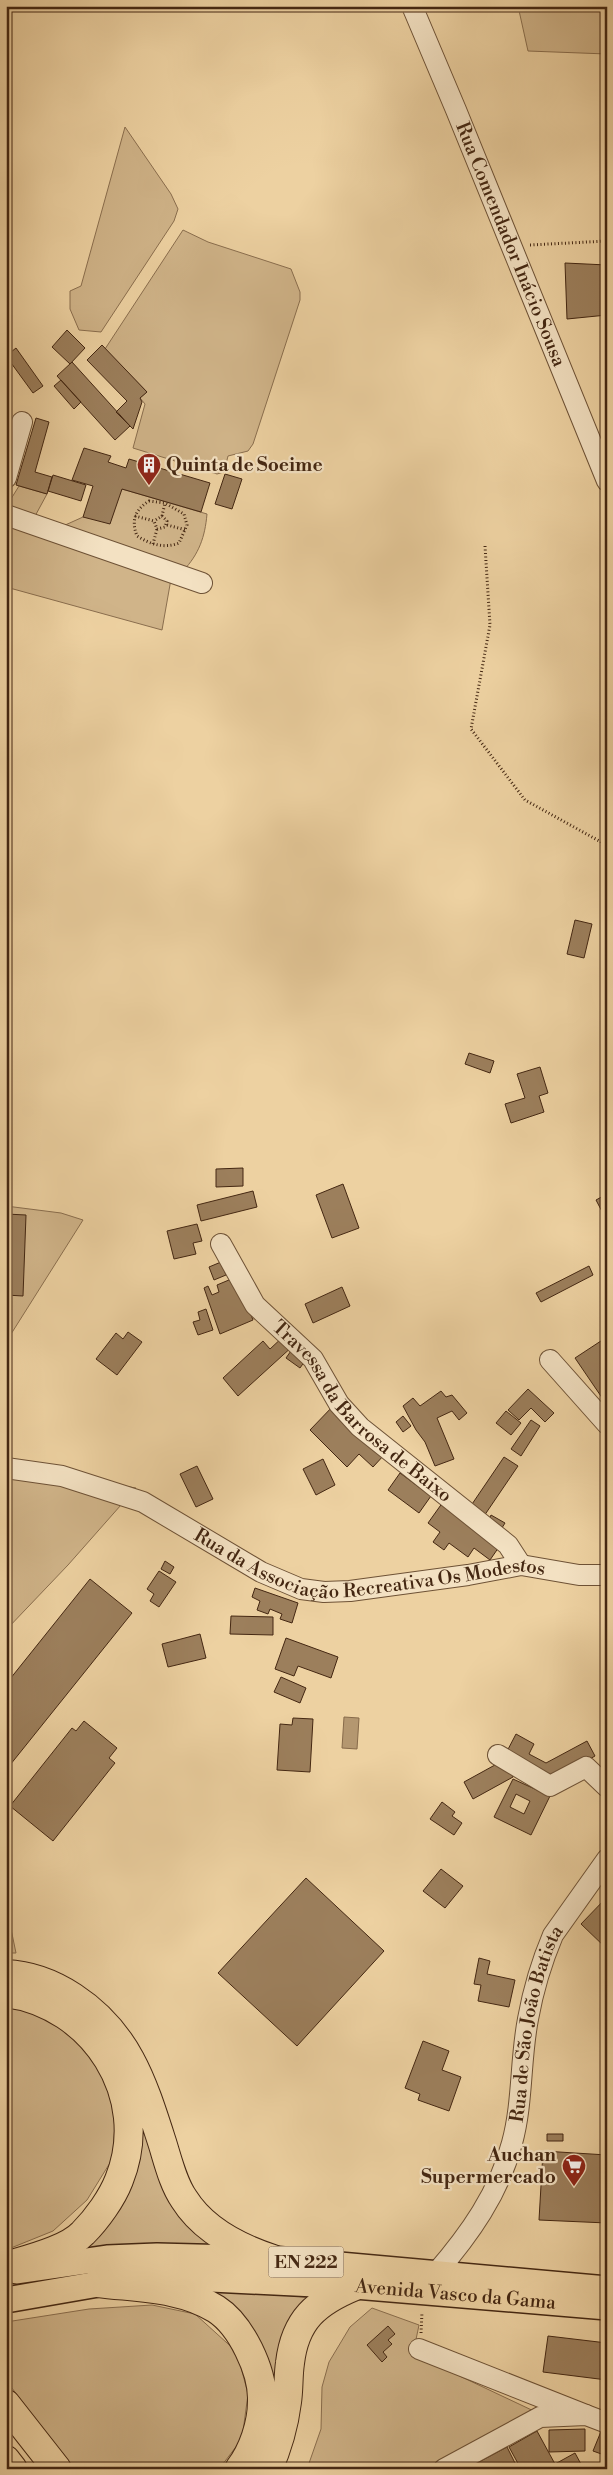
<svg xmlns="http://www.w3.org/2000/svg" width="613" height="2475" viewBox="0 0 613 2475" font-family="'Libre Bodoni',serif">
	<rect width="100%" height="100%" fill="#edd1a1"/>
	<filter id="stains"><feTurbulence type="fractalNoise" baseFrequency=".004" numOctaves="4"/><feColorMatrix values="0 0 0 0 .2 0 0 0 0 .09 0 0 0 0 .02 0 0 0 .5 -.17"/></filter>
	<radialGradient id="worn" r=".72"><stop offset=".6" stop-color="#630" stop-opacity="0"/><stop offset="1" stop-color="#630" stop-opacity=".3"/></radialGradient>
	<path fill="#d0b489" stroke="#8a6e4e" d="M518,6H607V54L528,51Z
		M125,127L171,194L178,209L174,221L101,332L79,330L70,309V291L81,286Z
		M183,230L208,242L291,269L300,292V300L253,444L248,451L228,456L224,472L217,474L133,448L145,404L140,398L147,392L105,349Z
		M19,486L47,494L34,518L6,507Z
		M122,489L207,514C205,537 199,554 183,571L63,526L83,517Z
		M6,522L171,579L162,630L6,587Z
		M6,1206L61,1213L83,1220L6,1342Z
		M6,1466L136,1488L68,1565L6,1630Z
		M6,1905L16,1953H6Z
		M6,2007L30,2010L64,2026L96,2057L116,2104L113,2158L87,2200L53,2231L6,2250Z
		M138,2107L217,2246L78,2252Z
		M207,2289L317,2298L271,2413L272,2374L253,2329Z
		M152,2305L195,2314L237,2352L248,2394L242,2439L219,2469H72L6,2380V2322L89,2309Z
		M372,2308L419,2325L413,2354L538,2413L432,2469H307L321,2429L322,2387L329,2362L350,2327Z"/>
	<path fill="#b49770" stroke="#876a4a" d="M344,1717L359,1718L357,1749L342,1748Z"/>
	<path fill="#9c7f5c" stroke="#442712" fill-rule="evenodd" d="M565,263L607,265V315L567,319Z
		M67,330L85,348L70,364L52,347Z
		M102,345L147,392L140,398L142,402L133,429L116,412L127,401L87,360Z
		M16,348L43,386L33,393L6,356Z
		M606,356L607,395H604Z
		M72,362L130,426L115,440L57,376Z
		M61,380L81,402L74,409L54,386Z
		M36,418L49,422L35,472L52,477L47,494L16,485Z
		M84,448L111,456L108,462L126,468L129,459L210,483L201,512L122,489L110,524L83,517L93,486L72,480Z
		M225,474L242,479L232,509L215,504Z
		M53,475L86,485L81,501L48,491Z
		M575,920L592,924L584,958L567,954Z
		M469,1053L494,1061L490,1073L465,1064Z
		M540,1067L548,1093L539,1096L544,1112L511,1123L505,1104L525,1098L517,1074Z
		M243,1168V1186L216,1187V1169Z
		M343,1184L359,1228L332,1238L316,1195Z
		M253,1191L257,1207L201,1221L197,1205Z
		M607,1194V1221L596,1200Z
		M6,1214L26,1215L23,1296L6,1295Z
		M197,1224L202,1241L193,1243L196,1254L174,1259L167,1231Z
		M221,1262L226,1275L214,1280L209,1267Z
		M589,1266L593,1275L541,1302L536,1293Z
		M236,1277L253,1320L220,1334L204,1288L208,1286L212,1295L219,1292L217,1285Z
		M342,1287L350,1306L313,1323L305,1304Z
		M206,1309L213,1330L198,1335L193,1322L200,1320L198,1312Z
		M128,1332L142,1342L117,1375L96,1359L116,1333L123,1339Z
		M285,1335L294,1345L238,1396L223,1378L263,1341L270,1349Z
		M607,1337V1405L575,1358Z
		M293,1348L307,1358L300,1368L286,1358Z
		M528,1389L554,1413L545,1422L531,1408L519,1420L508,1410Z
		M441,1391L446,1397L452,1395L467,1413L459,1420L452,1411L437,1418L454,1459L435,1466L425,1442L416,1430L403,1406L413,1398L420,1406Z
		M335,1404L385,1454L373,1467L359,1454L347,1467L310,1430Z
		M506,1411L521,1423L511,1435L496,1423Z
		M403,1416L411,1426L403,1432L396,1422Z
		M531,1420L540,1426L521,1456L511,1449Z
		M504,1457L518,1466L482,1519L468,1510Z
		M323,1459L335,1485L316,1495L303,1469Z
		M197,1466L213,1499L196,1507L180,1474Z
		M400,1473L431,1496L419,1513L388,1490Z
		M443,1502L501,1544L490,1560L474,1548L468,1557L449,1543L444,1550L433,1542L440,1532L428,1523Z
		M491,1515L505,1523L500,1531L487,1524Z
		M165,1561L174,1567L170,1574L161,1569Z
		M159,1571L176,1582L159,1607L150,1601L154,1594L147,1589Z
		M90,1579L132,1613L6,1770V1684Z
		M255,1588L298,1603L292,1623L280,1619L282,1614L270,1609L268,1614L257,1610L260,1601L252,1597Z
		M231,1616L273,1617V1635L230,1634Z
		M200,1634L206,1658L168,1667L162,1644Z
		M286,1638L338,1657L331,1678L298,1666L294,1676L275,1669Z
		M281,1677L306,1688L300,1703L274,1692Z
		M293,1718L313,1719L310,1772L277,1770L280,1724L292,1725Z
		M84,1721L117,1748L109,1758L115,1763L53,1841L10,1806L72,1728L76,1731Z
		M516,1734L534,1744L529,1754L546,1763L587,1741L595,1756L550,1782L504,1757Z
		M504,1760L513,1777L473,1799L464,1782Z
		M513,1779L550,1796L531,1835L494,1817ZM516,1794L530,1801L524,1814L510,1807Z
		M442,1802L455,1812L452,1816L462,1823L454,1835L430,1819Z
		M441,1869L463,1886L445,1908L423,1891Z
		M306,1878L384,1951L297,2046L218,1973Z
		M607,1897V1949L581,1924Z
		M479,1958L490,1961L487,1974L515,1980L509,2007L478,2001L481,1985L474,1984Z
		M423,2041L449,2051L442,2070L461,2077L449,2111L418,2100L420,2094L405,2088Z
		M547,2134H563V2141H547Z
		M543,2151L607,2155V2223L539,2220Z
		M388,2326L395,2334L388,2340L392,2344L383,2352L387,2357L382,2362L367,2345Z
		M548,2336L607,2343V2380L543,2372Z
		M585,2429V2451L549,2452V2430Z
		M602,2429L607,2431V2456L593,2451Z
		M537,2431L555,2464L575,2453L582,2466L577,2469H563L560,2465L554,2469H521L509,2447Z
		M507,2447L518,2469H480L477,2463Z
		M476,2464L478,2469H465Z"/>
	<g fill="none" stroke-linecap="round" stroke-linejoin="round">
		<defs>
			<g id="minor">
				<path id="s1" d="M412,6L456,110L607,481"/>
				<path d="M6,478L22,422"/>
				<path d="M6,515L202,583"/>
				<path id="s2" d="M221,1244L255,1305L313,1359L339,1404L360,1427L508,1545L521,1565"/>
				<path d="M550,1360L607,1424"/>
				<path id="s3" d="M6,1468L62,1476L143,1502L261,1572L301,1589L324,1592L350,1591L468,1575L521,1565L579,1575H607"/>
				<path d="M498,1755L550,1786L586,1767L607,1787"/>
				<path id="s4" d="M436,2273C469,2235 499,2193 512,2143C523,2103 520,2060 528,2019C533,1991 542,1961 553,1935L607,1859"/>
				<path d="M419,2349L586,2415"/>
				<path d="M444,2469L540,2417L586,2415L607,2423"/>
			</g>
			<g id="major">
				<path d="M17,2271L107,2258L157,2256L273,2259L607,2289"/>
				<path id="s5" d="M6,2300L133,2278L171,2277L355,2286L607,2307"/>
			</g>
			<path id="highway" d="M6,1974C30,1975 53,1984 73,1997C128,2033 143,2083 162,2142C168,2161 173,2183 184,2199C204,2231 239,2248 273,2259
				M6,1993C93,2004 153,2096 119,2180C112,2198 97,2219 83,2233C67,2250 28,2259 6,2266
				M98,2283C137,2288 181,2287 216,2309C241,2325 263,2371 262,2401C262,2424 253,2451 239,2469
				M6,2404L57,2469
				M6,2460L13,2469
				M268,2469C278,2447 284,2426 287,2402C289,2389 288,2376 290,2363C295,2320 316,2302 355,2286"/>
		</defs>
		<use href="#minor" stroke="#6e5236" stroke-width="22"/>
		<use href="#major" stroke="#442712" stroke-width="28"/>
		<use href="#highway" stroke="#442712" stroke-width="30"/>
		<path stroke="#442712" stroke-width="3" stroke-dasharray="1 2.5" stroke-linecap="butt" d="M530,245L607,241
			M603,413H607
			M149,501L165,503L184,514L187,525L179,543C164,549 150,544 137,536C131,520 135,510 149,501Z
			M135,516L154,521L157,529L165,527L167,521L162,516L154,521
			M162,516L165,503
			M167,525L186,530
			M153,544L157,529
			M485,546L490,625L471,729L525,800L601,842L607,857
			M421,2333L422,2312"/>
		<use href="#minor" stroke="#f3e1c2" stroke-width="20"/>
		<use href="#major" stroke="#edd1a1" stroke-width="25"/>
		<use href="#highway" stroke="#edd1a1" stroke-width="28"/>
	</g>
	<defs>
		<symbol id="building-pin" viewBox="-11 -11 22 30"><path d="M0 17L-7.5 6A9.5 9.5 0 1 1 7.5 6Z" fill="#8f2418" stroke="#f3e1c2"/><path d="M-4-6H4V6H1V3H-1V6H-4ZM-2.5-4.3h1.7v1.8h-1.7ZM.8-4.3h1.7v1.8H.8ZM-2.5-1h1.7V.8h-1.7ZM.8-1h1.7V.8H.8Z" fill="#fff"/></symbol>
		<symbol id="supermarket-pin" viewBox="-11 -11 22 30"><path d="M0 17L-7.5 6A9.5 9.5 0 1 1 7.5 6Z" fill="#8f2418" stroke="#f3e1c2"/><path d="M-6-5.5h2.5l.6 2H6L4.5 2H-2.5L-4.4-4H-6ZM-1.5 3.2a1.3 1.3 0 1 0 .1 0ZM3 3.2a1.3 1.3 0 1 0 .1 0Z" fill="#fff"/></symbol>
	</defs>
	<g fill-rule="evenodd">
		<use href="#building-pin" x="135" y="451" width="28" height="38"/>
		<use href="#supermarket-pin" x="560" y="2152" width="28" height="38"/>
	</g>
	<g text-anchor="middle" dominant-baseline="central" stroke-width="4.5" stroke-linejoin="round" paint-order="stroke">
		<rect fill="#f3e1c2" stroke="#785f47" stroke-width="1" x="268.5" y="2246.5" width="75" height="31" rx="4"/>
		<g font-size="18" font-weight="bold" fill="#442712">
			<text x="306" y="2262">EN 222</text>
		</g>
		<g font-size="19" fill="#442712" stroke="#f3e1c2">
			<text stroke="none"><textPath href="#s1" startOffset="258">Rua Comendador Inácio Sousa</textPath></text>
			<text stroke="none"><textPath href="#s2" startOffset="222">Travessa da Barrosa de Baixo</textPath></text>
			<text stroke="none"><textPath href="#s3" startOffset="386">Rua da Associação Recreativa Os Modestos</textPath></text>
			<text stroke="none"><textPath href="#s4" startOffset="274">Rua de São João Batista</textPath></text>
			<text stroke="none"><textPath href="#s5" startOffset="452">Avenida Vasco da Gama</textPath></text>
		</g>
		<g font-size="19" font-weight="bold" fill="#442712" stroke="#f3e1c2" text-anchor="start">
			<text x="166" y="465">Quinta de Soeime</text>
			<text x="556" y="2155" text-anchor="end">Auchan<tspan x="556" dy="22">Supermercado</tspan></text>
		</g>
	</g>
	<rect width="613" height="2475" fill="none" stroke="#edd1a1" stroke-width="25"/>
	<rect x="8" y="8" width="598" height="2460" fill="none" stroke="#442712" stroke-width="2.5"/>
	<rect x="12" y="12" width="588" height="2450" fill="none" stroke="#442712"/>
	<rect width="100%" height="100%" filter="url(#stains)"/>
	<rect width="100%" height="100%" fill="url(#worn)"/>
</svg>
